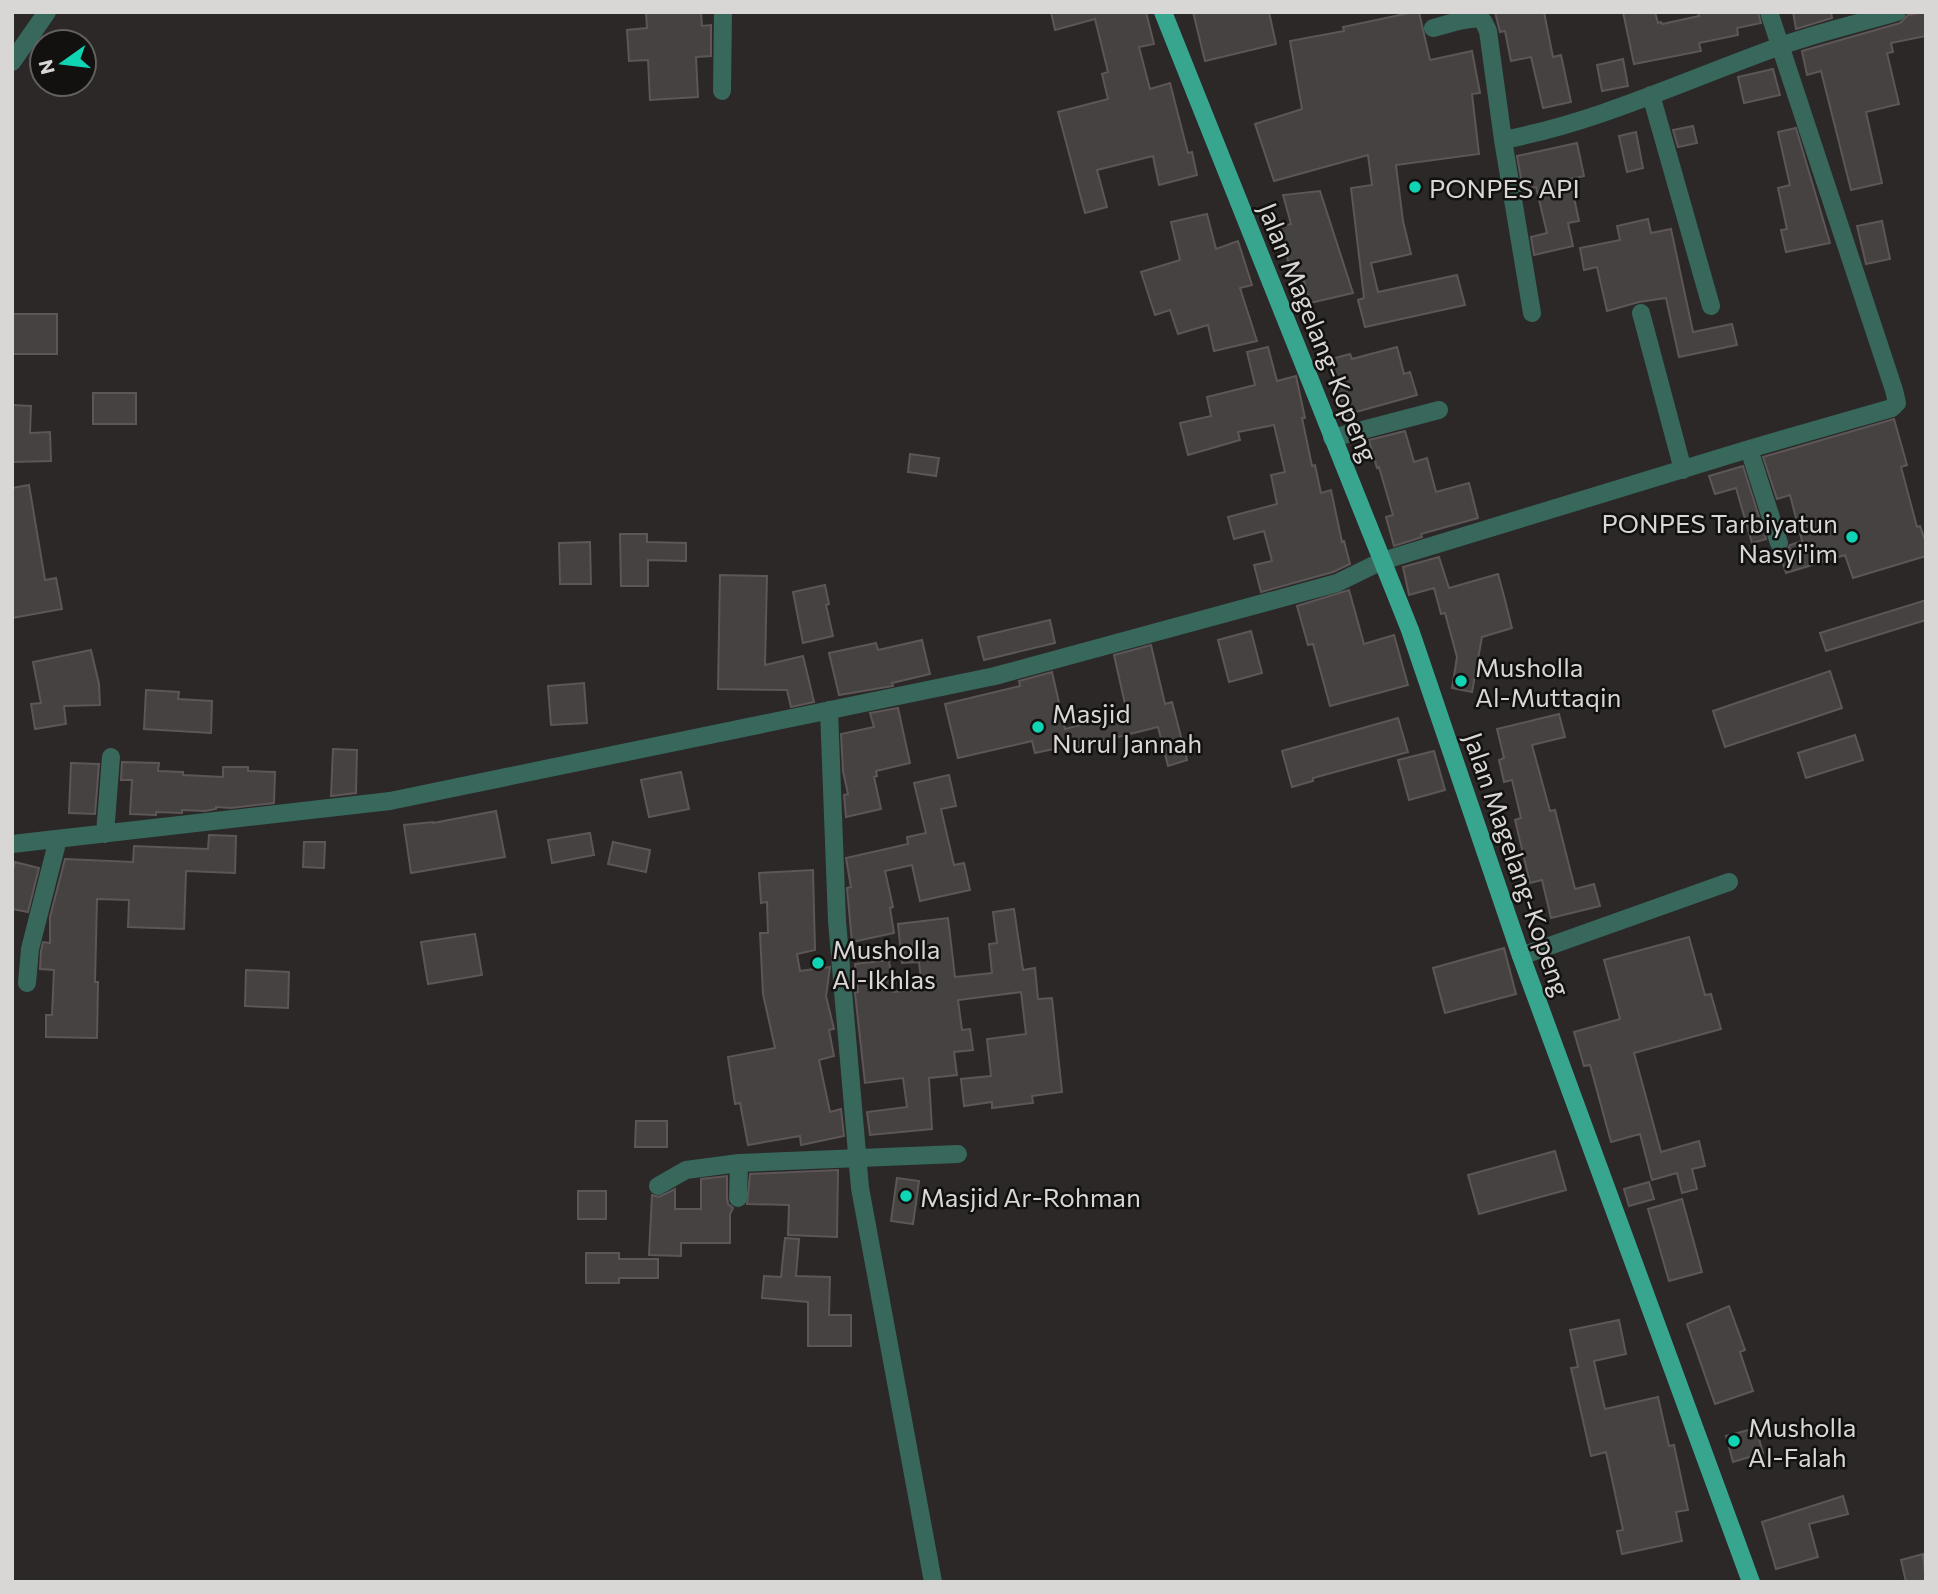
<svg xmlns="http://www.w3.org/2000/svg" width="1938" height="1594" viewBox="0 0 1938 1594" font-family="Commissioner,sans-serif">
	<rect width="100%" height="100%" fill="#2b2827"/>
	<path fill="#464241" stroke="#5c5756" stroke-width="2" d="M646,12H701L702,26L711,25V56L696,57L698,97L650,100L648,60L629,61L627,30L647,28Z
		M1051,12H1146L1154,44L1139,47L1150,89L1170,83L1188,153L1192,152L1197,175L1159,185L1153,156L1097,170L1107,207L1085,213L1058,112L1108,99L1102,74L1108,72L1095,19L1055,30Z
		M1193,12H1269L1276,44L1205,61Z
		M1414,12H1419L1430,60L1472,51L1480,93L1472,94L1479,154L1396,165L1403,221L1411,254L1371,263L1378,292L1457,275L1465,305L1365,327L1358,300L1364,298L1351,188L1372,185L1368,155L1274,181L1255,124L1302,109L1290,41L1344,31L1343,27Z
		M1495,12H1544L1553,57L1561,55L1571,102L1543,108L1531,57L1511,61L1505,31L1500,32Z
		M1623,12H1655L1658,23L1661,22L1662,24L1699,16L1698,12H1758L1761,23L1737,28L1738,35L1699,43L1701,51L1634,64Z
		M1793,12H1831L1832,18L1796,29Z
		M1926,12V36L1891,43L1893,52L1887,53L1899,104L1866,112L1882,183L1851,190L1821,71L1807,75L1802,51L1900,23L1908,15Z
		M1623,59L1628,86L1602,91L1597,65Z
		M1773,69L1780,95L1744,103L1738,77Z
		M1693,126L1697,143L1678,147L1673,130Z
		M1796,128L1830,243L1786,252L1781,230L1787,229L1778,188L1790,185L1778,132Z
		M1636,132L1643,168L1627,172L1619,136Z
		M1577,143L1584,176L1570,179L1579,221L1568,223L1573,246L1534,255L1531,237L1547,233L1536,187L1523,190L1517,156Z
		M1320,191L1353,293L1310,303L1304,281L1293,283L1280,226L1291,224L1283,195Z
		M1207,214L1216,249L1238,241L1252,285L1240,288L1257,341L1214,351L1208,325L1178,334L1170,310L1155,315L1141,272L1180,260L1171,222Z
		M1648,219L1651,233L1671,229L1693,332L1732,324L1737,345L1679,357L1666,298L1639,302L1607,311L1597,267L1584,270L1580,248L1620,240L1617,226Z
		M1882,221L1890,259L1866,264L1857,226Z
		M12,314H57V354H12Z
		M1268,347L1277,381L1296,376L1305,418H1302L1312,466L1315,465L1321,493L1331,490L1342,542L1344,541L1350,564L1333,572L1261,592L1254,565L1272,561L1264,531L1234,539L1228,517L1277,504L1271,475L1285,472L1274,425L1238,432L1240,440L1188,455L1180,423L1211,416L1207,397L1255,385L1247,352Z
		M1397,347L1404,374L1410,372L1417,395L1345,415L1328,360L1350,354L1352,359Z
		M93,393H136V424H93Z
		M12,405L31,406L30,433L50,432L51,461L12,462Z
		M1894,419L1907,465L1901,467L1917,527L1920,526L1926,543V556L1853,578L1845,555L1786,573L1780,554L1787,551L1790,545L1802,541L1790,495L1777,499L1763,457Z
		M1405,431L1414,462L1427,458L1436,492L1469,483L1478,518L1421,534L1422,537L1394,546L1386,517L1393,515L1379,467L1377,468L1369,440Z
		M910,454L939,458L936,476L908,472Z
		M1743,466L1766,539L1752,543L1736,488L1715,494L1709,476Z
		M29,485L45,580L56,578L62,609L12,618V488Z
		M620,534H647V542L686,543V561L648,560V586H621Z
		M590,542L591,584H560L559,543Z
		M1439,557L1449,588L1498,574L1504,596L1512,628L1482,637L1472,692L1452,688L1457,657L1445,613L1441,614L1434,588L1409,595L1403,567Z
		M720,575L767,576L765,665L803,656L814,702L791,707L787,690L718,689Z
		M825,585L829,604L826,605L833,636L803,643L793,592Z
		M1349,590L1364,644L1394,635L1408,685L1330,706L1313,644L1308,645L1297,606Z
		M1926,600V620L1826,651L1820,633Z
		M1050,620L1055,643L984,660L978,637Z
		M1251,631L1262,673L1229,682L1218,640Z
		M922,640L930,674L892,683L893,686L839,695L829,653L876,643L878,650Z
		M1151,645L1165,704L1172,702L1187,760L1168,766L1158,727L1073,748L1072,745L1035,753L1032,741L958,758L945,704L1020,686L1019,681L1052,672L1065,729L1127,713L1114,655Z
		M91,650L99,684L100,705L64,706L66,724L35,729L31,704L41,703L33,662Z
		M1830,671L1842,708L1725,747L1713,711Z
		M584,683L587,723L551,725L548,686Z
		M146,690L179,692L178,699L212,701L211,733L144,729Z
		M898,708L910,763L876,771L877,776L874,777L881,809L846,817L844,795L848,794L843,771L841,734L874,727L870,713Z
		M1559,714L1565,737L1532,745L1550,811L1555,810L1575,889L1594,884L1600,906L1551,918L1542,880L1530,883L1515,820L1521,818L1512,780L1504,782L1499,760L1504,758L1497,729Z
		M1398,718L1408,752L1313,778V781L1292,787L1282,751Z
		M1855,735L1863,760L1806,778L1798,753Z
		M333,749L357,750L356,793L331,796Z
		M1434,751L1445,790L1409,800L1398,760Z
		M122,762L159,763L158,771L183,772V775L223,777V767H248V771L275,772L274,803L231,808L216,807V809L205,811L182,810V813L156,812V815L130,814L132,780H121Z
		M71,763L99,764L95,814L69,813Z
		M681,772L689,809L649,817L641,780Z
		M949,775L956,806L941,809L954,865L964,863L970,890L920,901L912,865L885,871L893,907L890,908L894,933L852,942L847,888L851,887L846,858L908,844L907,837L926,833L914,783Z
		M496,811L505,857L411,873L404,825L433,822V823Z
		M590,833L594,855L552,863L548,840Z
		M209,835L236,836L235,873L186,871L184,929L128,927L129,900L97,899L95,982H98L97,1038L46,1037V1015H52L54,970L40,969L41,951L43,942L50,943V917L65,859L133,862L134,846L208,849Z
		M304,842H325L324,868L303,867Z
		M613,842L650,850L646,872L608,864Z
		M15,862L39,868L28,912L12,909V873Z
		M813,870L815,950L797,954L800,971L830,967L826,996L834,1029L829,1030L834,1056L819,1060L830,1112L841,1109L844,1136L801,1145L800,1136L748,1145L740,1103L735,1104L728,1057L775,1048L763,994L760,933H768L767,902L761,903L759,873Z
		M1014,909L1023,970L1035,968L1038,999L1052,998L1062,1092L1032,1096L1033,1103L992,1108V1102L964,1106L961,1079L991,1076L987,1039L1026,1034L1021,992L958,1000L962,1030L970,1029L973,1050L954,1052L957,1075L929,1078L932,1129L870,1135L867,1112L907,1107L903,1078L865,1083L855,993L858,992L855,964L889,960L893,992L922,989L919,962L902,963L898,924L948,918L955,977L992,973L989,944L997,943L993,912Z
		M475,934L482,975L428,984L421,942Z
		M1689,937L1705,995L1711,994L1721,1029L1634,1053L1661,1152L1699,1141L1705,1166L1692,1169L1697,1189L1682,1193L1677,1173L1652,1180L1640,1134L1611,1142L1590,1065L1584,1066L1574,1032L1620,1019L1604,960Z
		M1504,948L1516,994L1445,1013L1433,968Z
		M246,970L289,972L288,1008L245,1006Z
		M636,1121H667V1147H635Z
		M1555,1151L1566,1190L1479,1214L1468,1175Z
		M838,1170L837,1237L788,1235L789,1205L747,1204L750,1174Z
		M727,1176V1198L728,1204L733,1208L730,1214V1243H681V1256L649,1255L652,1195L659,1197L675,1189V1209H701V1179Z
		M897,1178L919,1181L913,1224L891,1221Z
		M1649,1182L1654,1199L1629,1206L1624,1189Z
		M578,1191H606V1219H578Z
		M1682,1199L1702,1272L1669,1281L1648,1209Z
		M785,1238L799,1239L796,1276L830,1277L829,1315H851V1346H808V1302L762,1298L764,1276L781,1277Z
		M586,1253H619V1259H658V1278H619V1283H586Z
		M1729,1306L1745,1350L1740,1352L1753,1391L1715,1404L1687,1324Z
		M1619,1320L1626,1354L1594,1361L1605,1409L1658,1397L1669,1446L1674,1445L1688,1510L1676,1512L1682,1541L1622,1554L1617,1531L1623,1530L1606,1452L1591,1456L1571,1368L1578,1367L1570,1330Z
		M1756,1428L1763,1453L1733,1462L1726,1436Z
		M1843,1496L1848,1514L1809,1524L1818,1557L1776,1569L1762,1522Z
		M1923,1554L1926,1582H1906L1901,1560Z"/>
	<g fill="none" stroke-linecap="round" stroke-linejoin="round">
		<path stroke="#38675c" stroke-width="18" d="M1433,28C1442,26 1476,14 1483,21C1484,22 1487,29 1488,31L1503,140
			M12,62L47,12
			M722,91L723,12
			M1651,95L1711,306
			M1532,313L1503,140C1598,122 1686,80 1778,47C1816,33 1857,24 1897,12
			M1641,313L1683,470
			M1332,438L1439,410
			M1749,449L1779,543
			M829,710L837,921L860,1188L933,1582
			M105,834L111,757
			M12,844L390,801L995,676L1337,583L1382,561L1749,449L1892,408L1897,403L1894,390L1769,12
			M1521,956L1729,882
			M27,983L30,949L58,839
			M658,1186L686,1170L739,1163
			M738,1198L739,1163L958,1154"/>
		<path stroke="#38a58e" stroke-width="18" d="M1163,12L1410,630L1521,956L1751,1582"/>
	</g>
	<g fill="#0fd5b4" stroke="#121110" stroke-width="2.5">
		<circle cx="1415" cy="187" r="7"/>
		<circle cx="1852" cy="537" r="7"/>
		<circle cx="1461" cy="681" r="7"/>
		<circle cx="1038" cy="727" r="7"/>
		<circle cx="818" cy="963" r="7"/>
		<circle cx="906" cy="1196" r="7"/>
		<circle cx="1734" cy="1441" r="7"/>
	</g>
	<g text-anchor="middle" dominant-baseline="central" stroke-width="5" stroke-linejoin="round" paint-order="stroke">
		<g font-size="26" fill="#d9d6d6" stroke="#121110" text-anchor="start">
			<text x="1429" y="187">PONPES API</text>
			<text x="1838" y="522" text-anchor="end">PONPES Tarbiyatun<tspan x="1838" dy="30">Nasyi'im</tspan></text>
			<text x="1475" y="666">Musholla<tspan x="1475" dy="30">Al-Muttaqin</tspan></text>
			<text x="1052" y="712">Masjid<tspan x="1052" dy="30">Nurul Jannah</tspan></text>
			<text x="832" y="948">Musholla<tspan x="832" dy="30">Al-Ikhlas</tspan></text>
			<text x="920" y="1196">Masjid Ar-Rohman</text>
			<text x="1748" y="1426">Musholla<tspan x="1748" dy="30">Al-Falah</tspan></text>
		</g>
		<g font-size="26" fill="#d9d6d6" stroke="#121110">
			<text transform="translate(1319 332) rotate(68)">Jalan Magelang-Kopeng</text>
			<text transform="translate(1518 864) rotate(71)">Jalan Magelang-Kopeng</text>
		</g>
	</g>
	<rect width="1938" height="1594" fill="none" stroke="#d9d6d6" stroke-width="28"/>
	<g transform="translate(63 63) rotate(256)"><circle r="33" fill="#121110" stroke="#62605f" stroke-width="2"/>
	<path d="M0-5L12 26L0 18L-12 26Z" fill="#0fd5b4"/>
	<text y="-10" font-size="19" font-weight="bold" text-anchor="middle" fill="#d9d6d6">N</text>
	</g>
</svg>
